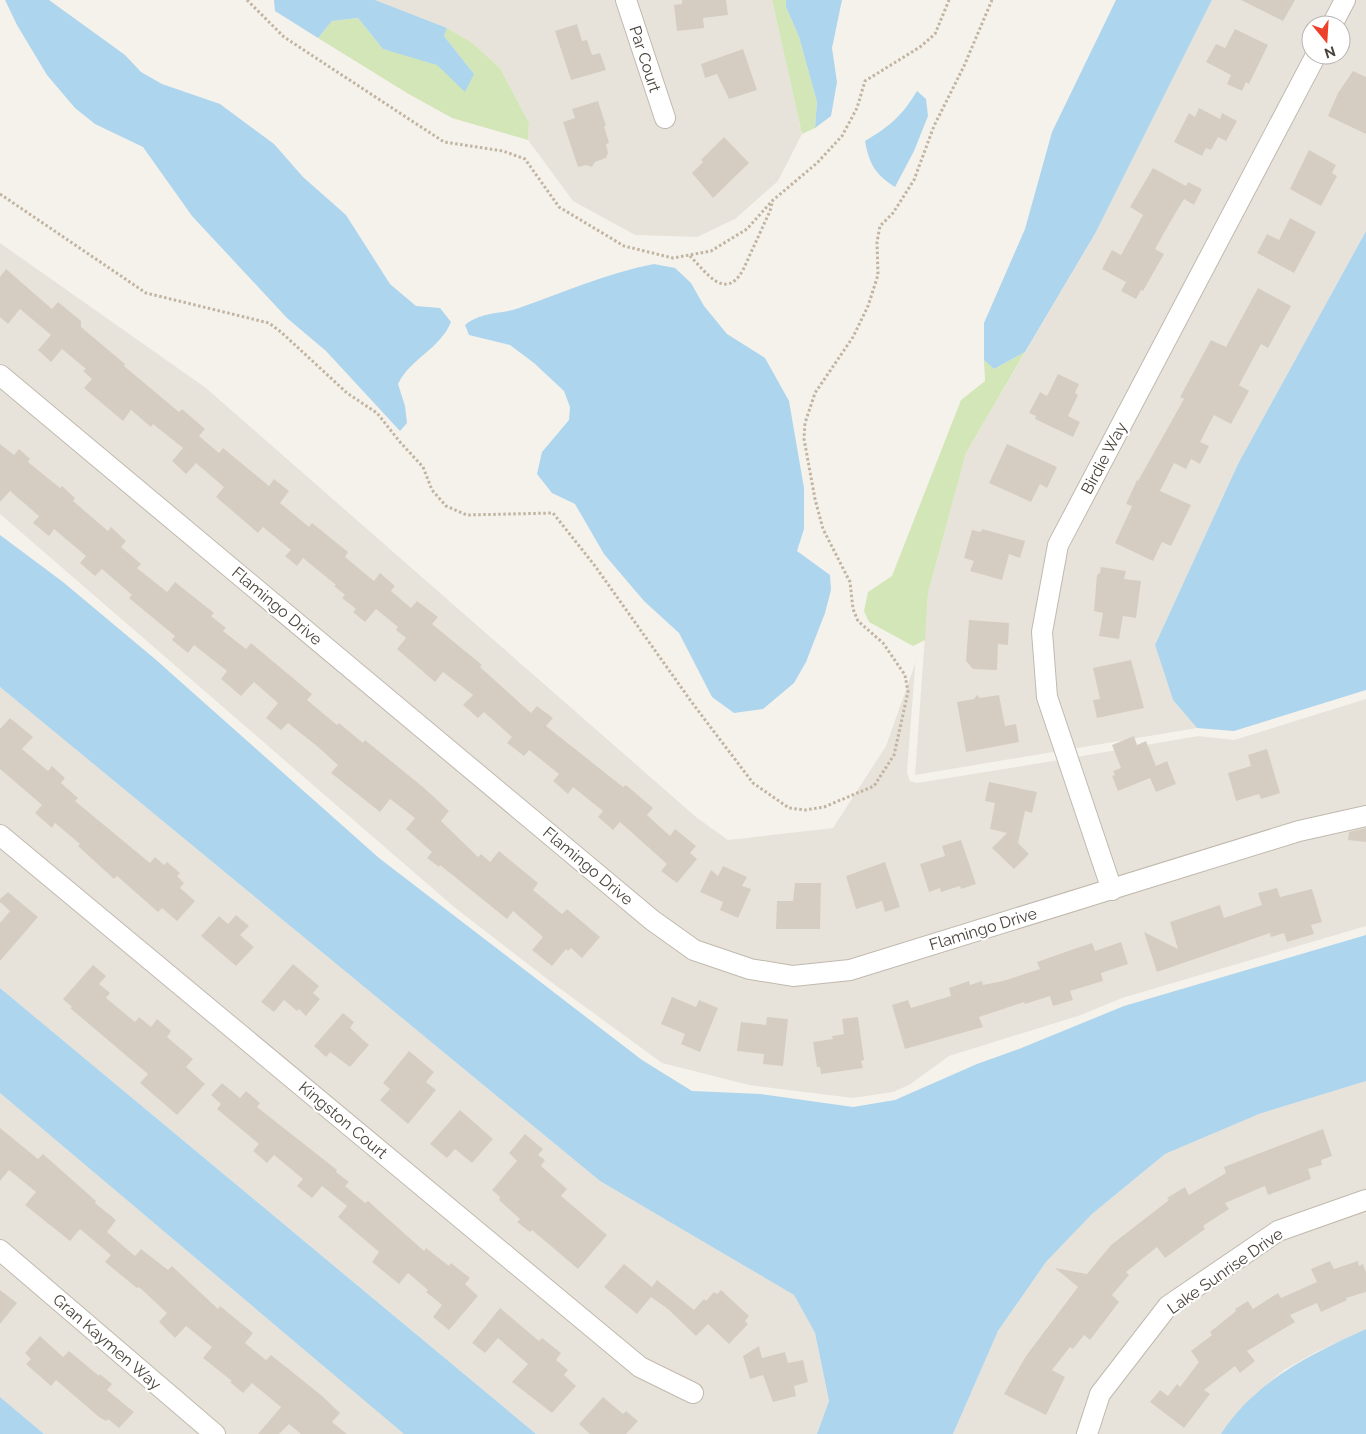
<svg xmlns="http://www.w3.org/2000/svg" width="1366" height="1434" viewBox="0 0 1366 1434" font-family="Raleway,sans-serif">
	<rect width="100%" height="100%" fill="#f5f2ec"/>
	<path fill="#e8e3da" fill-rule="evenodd" d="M375,0H772L802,134L778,181L735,219L697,237L635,235L573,201L528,140L529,123L500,68L471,42L447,28Z
		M1212,0H1366V231L1238,464L1155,645L1173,700L1197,728L915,775L928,593L966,453L1096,232ZM1311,25H1341V55H1311Z
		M0,243L206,388L696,817L728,840L833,828L886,746L915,664L916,654L907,773L910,781L917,783L1059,760L1100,883L848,960L793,966L751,960L698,941L657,912L0,363Z
		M0,387L692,959L747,979L793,986L853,979L1302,841L1366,826V926L1122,998L1081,1015L949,1056L909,1085L893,1092L853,1098L749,1085L662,1063L555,985L454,907L0,514Z
		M0,687L600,1181L794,1295L815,1333L829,1402L817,1434H536L0,988Z
		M1366,699V806L1289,824L1117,878L1076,757L1198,736L1234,740Z
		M1366,1081V1329L1316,1352L1284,1370L1255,1394L1221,1434H953L998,1331L1046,1262L1092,1214L1165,1154L1259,1114Z
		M0,1093L404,1434H44L0,1397Z"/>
	<path fill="#d3e6b7" d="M772,0H786V7L799,37L817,102L815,128L802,134Z
		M358,18L383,49L474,74L444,36L447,28L471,42L500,68L529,123L528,140L452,118L407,93L318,38L332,21Z
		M1025,352L966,453L928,593L925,640L913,646L869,622L864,611L868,592L892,576L961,400L985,381L984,360L994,369Z"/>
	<path fill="#add5ed" d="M5,0H49L125,55L141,72L162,84L220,104L274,144L303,177L346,215L390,284L416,306L440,308L451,322C440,349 410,359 398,384L405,406L407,423L400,431L326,351L287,318L192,216L143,147L95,124L75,108L47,75L17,25Z
		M274,0H375L447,28L444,36L474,74L465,92L437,65L383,49L358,18L332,21L318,38L275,11Z
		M786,0H842L832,48L837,82L831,116L815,128L817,102L799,37L786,7Z
		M1116,0H1212L1096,232L1025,352L994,369L984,360V323L1025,229L1052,132Z
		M917,91L926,99L928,116L914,151L895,187C876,175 869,164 865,141C890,126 902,116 917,91Z
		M1366,231V690L1234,731L1197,728L1173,700L1155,645L1238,464Z
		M654,264L675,268L691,283L704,306L727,334L765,358L789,401L804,488V529L797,551L830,575L831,590L825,613L806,662L794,683L763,709L734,713L712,697L679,633L644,601L604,554L575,504L552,493L537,474L542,452L569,420L570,407L564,391L534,363L510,345L469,335L465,325C483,311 499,315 519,308C564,292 607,273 654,264Z
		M0,535L63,582L155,659L379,858L642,1060L692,1091L761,1094L853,1107L895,1100L977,1064L1019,1049L1124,1006L1366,935V1081L1259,1114L1165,1154L1092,1214L1046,1262L998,1331L953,1434H817L829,1401L815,1333L794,1295L600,1181L0,687Z
		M0,988L536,1434H404L0,1093Z
		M1366,1329V1434H1221C1255,1381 1311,1354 1366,1329Z
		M0,1397L44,1434H0Z"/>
	<path fill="#d6cdc2" d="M682,0H726L728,15L703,18L704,28L677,31L674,5L682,4Z
		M1241,0H1295L1283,21Z
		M577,24L582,41L587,40L592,55L600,53L606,70L571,80L555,31Z
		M1235,29L1268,45L1249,84L1246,82L1242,91L1227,84L1231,75L1206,62L1216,44L1225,48Z
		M743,49L757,90L729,99L717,74L705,78L701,64Z
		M1353,71L1366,77V134L1328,116L1338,93Z
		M598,101L606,126H604L609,143L606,144L608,153L606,158L595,162L592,167L586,165L578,167L563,122L575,118L572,109Z
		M1199,108L1220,119L1222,113L1237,121L1226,141L1218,137L1211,150L1206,148L1202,156L1174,142L1189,113L1195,117Z
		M724,137L749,163L713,198L692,173L703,162L701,160Z
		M1309,150L1336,165L1332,173L1337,176L1321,206L1290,189Z
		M1153,168L1186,186L1188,182L1202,189L1194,205L1184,199L1172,219L1155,249L1164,254L1143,291L1141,290L1136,299L1121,291L1126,282L1102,269L1112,250L1121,255L1143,215L1130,207Z
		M1290,218L1316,232L1294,273L1257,253L1267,234L1279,240Z
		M6,269L52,309L58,302L81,321V327L125,364L124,366L179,412L182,409L205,429L199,436L219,453L223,448L269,486L274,479L289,491L280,503L309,527L312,523L348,552L345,557L374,581L380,573L395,586L391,591L411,608L417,601L438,617L432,624L482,665L480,667L531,713L537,706L553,718L546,726L623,787L626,785L653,808L647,815L670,836L675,829L696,846L690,853L697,859L677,883L661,871L667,864L620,822L613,830L598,817L603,811L573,787L568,794L553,781L559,774L529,750L524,756L507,743L512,737L484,712L478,718L463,705L473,695L443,672L435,682L397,649L406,638L396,630L398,627L376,609L365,622L353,612L356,609L342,598L345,595L334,586L336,585L303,558L297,566L285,556L291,550L263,527L258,533L216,497L224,487L196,463L186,474L172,461L183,448L153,424L151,427L131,410L123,421L84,388L92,379L83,371L86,369L62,349L51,362L38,350L51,335L20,309L8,324L0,317V277Z
		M1258,288L1291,306L1268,348L1261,344L1239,385L1249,391L1231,424L1214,415L1200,442L1209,446L1200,464L1191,459L1186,469L1174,463L1160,491L1191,505L1171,546L1162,542L1153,561L1115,543L1132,506L1126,504L1137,480L1138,481L1184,399L1180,397L1211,340L1226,347Z
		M1058,374L1079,384L1075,393L1078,395L1068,416L1080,422L1073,437L1035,419L1036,416L1029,413L1040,392L1047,396Z
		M0,444L14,455L19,449L30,459L28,462L60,488L62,486L75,498L73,501L108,531L111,527L126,541L121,547L141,564L137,568L167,592L175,582L214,613L211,616L226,628L223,631L246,649L251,643L312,694L307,700L337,725L339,723L363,743L365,740L423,787L449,811L441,821L478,857L481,854L490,862L499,851L538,883L533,890L562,914L567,909L600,937L582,958L571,948L568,951L566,949L552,966L532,950L543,937L513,911L507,919L440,865L439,867L427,858L432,852L406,829L415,818L390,799L380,812L331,773L338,765L318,747L288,723L281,730L266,718L278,703L254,682L241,696L221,679L227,671L194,645L188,653L172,640L175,636L129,598L132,595L102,569L95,576L80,563L86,556L54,529L49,536L33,523L39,516L10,491L0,502Z
		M1007,444L1057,467L1047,488L1040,484L1031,502L989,483Z
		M982,529L1025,541L1020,558L1009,554L1002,580L970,571L974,561L964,558L972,530L981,532Z
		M1101,567L1126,571L1124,579L1141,581L1136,618L1123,616L1119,639L1099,636L1103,613L1094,611L1097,575L1100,573Z
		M969,620L1009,623L1008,645L998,644L997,670L973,669L966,661Z
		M1131,660L1144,708L1097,718L1093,700L1100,699L1093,668Z
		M977,695L980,698L999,695L1005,726L1016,724L1019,742L966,752L957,702L974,699Z
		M10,718L33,737L22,749L48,771L52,766L65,778L61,783L78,798L75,801L150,863L155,857L164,865L167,862L180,873L177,876L184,883L180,888L195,901L177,921L162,908L158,912L117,876L114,879L78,846L80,844L55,823L52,828L35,813L42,805L0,769V729Z
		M1134,736L1137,745L1146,741L1156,766L1167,761L1176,784L1156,792L1150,778L1118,791L1112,776L1115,775L1113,771L1121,768L1112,745Z
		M1267,749L1280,793L1261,799L1259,794L1236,801L1228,773L1251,766L1248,755Z
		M989,782L1037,792L1032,813L1025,811L1018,843L1029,854L1014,869L992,848L1007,833L990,829L995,803L985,801Z
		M1366,828V842L1348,840L1349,832Z
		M961,840L976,884L961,889L960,886L941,892L940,888L929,892L920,864L945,856L942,846Z
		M885,862L900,907L885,912L882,901L856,909L846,876Z
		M723,866L747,877L742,886L751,889L738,918L720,910L723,902L700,892L711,870L718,876Z
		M795,883H821L820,929H776L777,901H793Z
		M1277,888L1280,897L1312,889L1322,922L1311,925L1314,934L1287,942L1284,933L1271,937L1270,933L1157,972L1144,932L1178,949L1170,922L1220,905L1224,918L1262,905L1258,893Z
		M8,892L38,917L0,961V923L10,911L0,902V899Z
		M236,915L249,926L240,935L254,947L236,966L201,936L219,916L228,924Z
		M1121,942L1128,964L1101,973L1103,981L1070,991L1073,1000L1053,1006L1050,996L1025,1004L1024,1002L979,1017L983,1027L905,1049L892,1005L908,1000L911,1008L951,996L949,988L969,981L970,985L982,981L983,985L1003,981L1040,969L1037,962L1074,949L1092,943L1095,951Z
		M293,964L319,986L313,993L320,999L306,1016L299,1009L297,1011L284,1000L274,1012L261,1002Z
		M93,965L106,976L99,984L110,993L106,998L135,1022L139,1017L151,1027L157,1019L171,1031L167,1037L193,1059L186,1067L205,1084L177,1115L140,1083L148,1074L70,1008L72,1007L63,999Z
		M672,997L696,1007L699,1000L718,1008L700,1052L681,1044L685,1034L661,1024Z
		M343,1013L354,1022L350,1028L369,1045L350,1067L330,1052L326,1057L314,1046Z
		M767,1017L788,1019L783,1066L763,1064L764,1054L737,1051L741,1022L766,1025Z
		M858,1017L864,1060L861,1061L863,1068L821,1074L820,1067H817L813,1042L833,1039L832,1036L844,1034L842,1019Z
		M409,1051L434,1072L426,1082L436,1090L408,1124L380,1100L390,1089L383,1083Z
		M222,1083L240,1098L246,1091L260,1103L257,1107L337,1170L336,1172L349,1182L345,1186L365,1203L368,1201L424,1251L426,1248L449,1266L451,1263L470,1278L465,1284L478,1296L449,1330L433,1317L442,1305L426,1292L428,1290L408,1273L399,1284L372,1262L379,1252L338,1217L347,1206L322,1186L312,1198L297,1186L303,1179L274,1155L267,1163L253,1151L259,1144L217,1109L221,1104L211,1095Z
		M460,1110L493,1139L472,1163L455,1149L447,1158L430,1144Z
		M0,1128L38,1159L43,1154L96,1201L95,1203L116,1220L107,1232L135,1256L141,1249L168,1270L172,1266L218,1309L220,1306L253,1333L245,1343L266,1360L271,1355L321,1395L340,1413L332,1422L347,1434H301L289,1424L279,1434H258L281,1407L252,1383L243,1393L230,1382L232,1381L203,1358L212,1347L186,1326L175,1338L159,1322L167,1313L139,1287L137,1288L105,1262L111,1255L80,1229L70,1241L25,1205L36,1192L9,1170L0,1181Z
		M1323,1129L1332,1156L1321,1160L1322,1165L1308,1169L1311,1179L1268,1195L1265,1186L1225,1203L1229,1209L1203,1226L1205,1229L1165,1258L1157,1247L1126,1272L1129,1275L1112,1295L1119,1302L1090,1340L1084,1335L1073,1349L1070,1347L1052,1370L1065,1377L1046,1415L1004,1394L1026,1356L1078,1287L1055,1268L1087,1274L1111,1245L1169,1200L1167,1198L1185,1187L1189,1195L1226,1173L1224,1167Z
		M525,1134L543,1149L538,1155L545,1160L541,1166L567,1189L561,1196L607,1235L578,1269L532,1230L530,1232L517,1222L520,1219L499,1200L500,1197L492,1190L517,1161L509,1153Z
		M1330,1261L1334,1269L1358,1261L1359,1266L1363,1264L1366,1272V1292L1346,1298L1347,1300L1321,1312L1317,1303L1290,1315L1295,1322L1247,1351L1255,1361L1240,1373L1235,1366L1204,1390L1210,1394L1184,1428L1150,1402L1160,1390L1168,1396L1177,1384L1180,1387L1199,1362L1191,1351L1212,1335L1210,1332L1236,1311L1235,1309L1248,1301L1253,1309L1278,1293L1281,1298L1317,1282L1311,1269Z
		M624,1264L652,1287L657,1280L694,1310L704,1299L706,1301L714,1292L717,1294L721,1290L749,1316L745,1321L748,1324L729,1344L708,1324L696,1336L668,1309L651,1297L637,1314L604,1287Z
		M0,1290L17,1303L0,1324Z
		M500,1308L539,1341L542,1338L561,1353L556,1360L568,1370L564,1375L576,1386L552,1413L512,1382L528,1364L498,1338L485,1353L472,1343Z
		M40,1336L63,1357L69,1351L99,1376L100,1374L112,1384L107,1390L134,1412L119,1428L108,1419L106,1421L99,1417L56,1380L51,1386L26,1364L31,1359L25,1353Z
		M759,1346L762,1358L785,1352L788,1363L803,1360L808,1382L794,1386L796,1396L773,1402L763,1375L750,1379L743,1356Z
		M603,1397L623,1414L626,1411L638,1421L626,1434H590L579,1424Z"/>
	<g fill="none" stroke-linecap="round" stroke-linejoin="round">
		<defs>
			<path id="street" d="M626,0L665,118
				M1332,25L1345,0
				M0,375L652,920L694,950L750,969L793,976L850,970L1299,831L1366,816
				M0,835L640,1367L693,1393
				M1112,890L1047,697L1042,632L1058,545L1316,55
				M0,1250L215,1434
				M1087,1434L1100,1394L1168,1306L1278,1231L1366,1200"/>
		</defs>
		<use href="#street" stroke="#c0b9ae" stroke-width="22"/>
		<path stroke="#c1b4a1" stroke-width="3" stroke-dasharray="2.5 2.5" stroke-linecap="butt" d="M247,0L284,37L444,142L503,151L525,159L559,207L624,246L673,258L711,251L747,229L772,201L817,163L842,136L857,108L865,81L920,47L935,34L949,0
			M0,194L146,293L269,323L281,332L347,393L377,413L400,442L423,467L432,490L446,506L467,515L553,513L595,566L693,704L753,783L789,808L805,810L824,807L874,786L894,755L908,692L905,675L883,643L858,621L853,609L850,582L823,529L815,499L804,439L805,423L815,393L853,337L868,306L878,275L877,242L880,226L893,213L914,180L934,126L964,66L992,0
			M690,256C706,272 725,302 743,270L770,211L772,203"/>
		<use href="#street" stroke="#fff" stroke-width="20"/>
	</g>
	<g text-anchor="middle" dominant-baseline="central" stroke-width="4.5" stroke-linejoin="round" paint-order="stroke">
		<g font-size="16" fill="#49423a" stroke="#fff">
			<text transform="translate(645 59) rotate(72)">Par Court</text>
			<text transform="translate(1104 458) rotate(-62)">Birdie Way</text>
			<text transform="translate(277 606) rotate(40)">Flamingo Drive</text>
			<text transform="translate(588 866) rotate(40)">Flamingo Drive</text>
			<text transform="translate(983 929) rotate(-17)">Flamingo Drive</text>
			<text transform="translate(343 1120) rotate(40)">Kingston Court</text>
			<text transform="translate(1225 1271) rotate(-35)">Lake Sunrise Drive</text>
			<text transform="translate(107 1342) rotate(41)">Gran Kaymen Way</text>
		</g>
	</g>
	<g transform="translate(1326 40) rotate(162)"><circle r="24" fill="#ffffff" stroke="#b6b3b0"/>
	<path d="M0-4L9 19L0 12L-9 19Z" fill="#ed412b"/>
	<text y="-8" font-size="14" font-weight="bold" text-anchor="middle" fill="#49423a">N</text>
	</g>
</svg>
